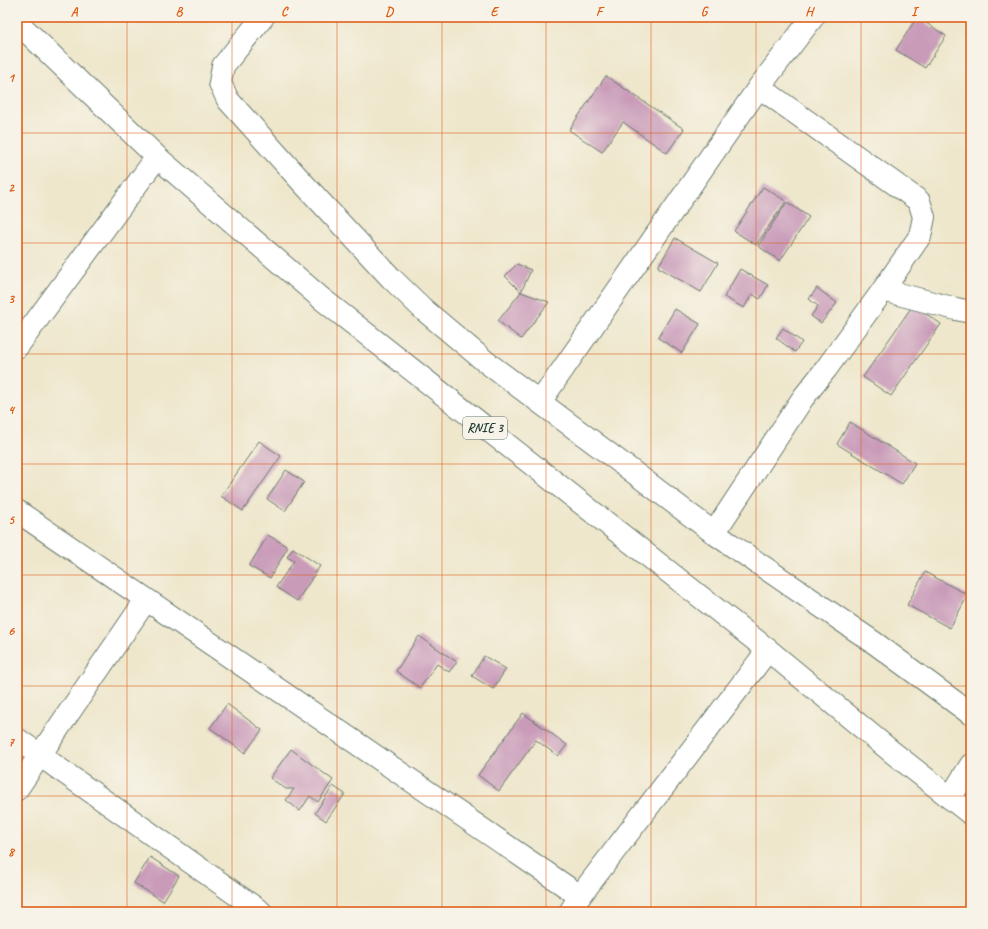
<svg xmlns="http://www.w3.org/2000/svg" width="988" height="929" viewBox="0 0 988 929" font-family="Caveat,sans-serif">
	<rect width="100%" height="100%" fill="#f7f3e8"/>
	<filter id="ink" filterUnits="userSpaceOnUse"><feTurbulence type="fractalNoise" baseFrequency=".025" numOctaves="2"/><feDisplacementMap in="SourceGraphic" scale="8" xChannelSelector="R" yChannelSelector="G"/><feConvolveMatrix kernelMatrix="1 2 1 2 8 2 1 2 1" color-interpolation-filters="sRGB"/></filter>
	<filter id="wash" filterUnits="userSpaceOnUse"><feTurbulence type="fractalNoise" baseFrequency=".012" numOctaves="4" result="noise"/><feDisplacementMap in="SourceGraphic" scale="16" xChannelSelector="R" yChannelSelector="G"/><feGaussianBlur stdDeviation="0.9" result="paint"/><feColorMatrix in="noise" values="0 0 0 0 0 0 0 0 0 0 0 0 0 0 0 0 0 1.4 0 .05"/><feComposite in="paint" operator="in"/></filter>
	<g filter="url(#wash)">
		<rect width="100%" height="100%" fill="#eee7cc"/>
		<g id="blocks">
			<path fill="#c99bb9" d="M917,17L946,36L925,68L896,50Z
				M606,76L684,129L667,153L623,122L602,152L569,130Z
				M763,187L786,201L756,245L734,231Z
				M787,202L809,217L780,261L758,246Z
				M675,238L718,263L701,292L658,267Z
				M517,264L531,270L521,292L505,276Z
				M740,269L768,285L760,299L752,294L744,308L724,297Z
				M817,288L837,303L821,323L811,316L818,306L809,299Z
				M521,292L549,302L521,339L498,321Z
				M913,305L941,324L891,396L863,377Z
				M675,309L700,324L682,353L658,338Z
				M783,328L802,342L795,352L776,338Z
				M850,422L915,463L902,484L837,444Z
				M259,441L281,456L243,511L221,496Z
				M286,470L304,482L285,511L267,499Z
				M268,535L288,547L270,578L249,566Z
				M293,548L320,566L297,601L276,587L294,561L287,557Z
				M925,572L968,595L950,628L907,605Z
				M419,636L457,662L449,672L437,664L420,688L396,671Z
				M484,656L506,669L493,689L472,676Z
				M227,704L262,730L245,753L210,728Z
				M523,713L567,745L558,756L536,740L499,791L478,775Z
				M291,749L333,780L318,802L310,796L300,811L286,800L294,789H286L270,778Z
				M333,786L345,794L326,821L315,813Z
				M150,857L179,876L163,901L134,883Z"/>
		</g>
	</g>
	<g filter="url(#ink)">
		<use href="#blocks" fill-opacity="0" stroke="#677869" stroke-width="1"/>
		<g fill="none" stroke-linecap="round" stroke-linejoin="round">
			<defs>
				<path id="street" d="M263,17L223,66L220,83L228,100L302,182L391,278L423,309L486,362L612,456L714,533L876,644L971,714
					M883,290L956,309L971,312
					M17,347L157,157
					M540,402L759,87L813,17
					M17,511L580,896
					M714,533L803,398L826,369L883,290L920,236L924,217L919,201L759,87
					M17,739L261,912
					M17,789L40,755L146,600
					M950,798L971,765
					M570,912L580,896L768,650"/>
				<path id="highway" d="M17,22L157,157L322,299L768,650L892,752L971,814"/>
			</defs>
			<use href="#street" stroke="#677869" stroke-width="24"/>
			<use href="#highway" stroke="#677869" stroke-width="24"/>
			<use href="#street" stroke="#fff" stroke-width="22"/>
			<use href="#highway" stroke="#fff" stroke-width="22"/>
		</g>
	</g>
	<path fill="none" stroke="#de580e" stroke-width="1" stroke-opacity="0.55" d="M127,17V912M232,17V912M337,17V912M442,17V912M546,17V912M651,17V912M756,17V912M861,17V912M17,133H971M17,243H971M17,354H971M17,464H971M17,575H971M17,686H971M17,796H971"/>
	<g text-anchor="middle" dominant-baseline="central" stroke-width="3.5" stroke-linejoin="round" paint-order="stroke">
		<rect fill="#f7f3e8" stroke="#60746a" stroke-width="1" x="463" y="417" width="44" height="22" rx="3"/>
		<g font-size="13" font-weight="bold" fill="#1f3d34">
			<text x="485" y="428">RNIE 3</text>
		</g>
	</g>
	<rect width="988" height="929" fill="none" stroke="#f7f3e8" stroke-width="44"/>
	<rect x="22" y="22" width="944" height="885" fill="none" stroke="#de580e" stroke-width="1.5"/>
	<g font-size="13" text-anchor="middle" font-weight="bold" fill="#de580e">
		<text x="74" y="16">A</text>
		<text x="179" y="16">B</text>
		<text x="284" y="16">C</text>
		<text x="389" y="16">D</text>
		<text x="494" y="16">E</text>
		<text x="599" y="16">F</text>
		<text x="704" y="16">G</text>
		<text x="809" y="16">H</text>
		<text x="914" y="16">I</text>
		<text x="11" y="82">1</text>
		<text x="11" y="192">2</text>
		<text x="11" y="303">3</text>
		<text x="11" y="414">4</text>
		<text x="11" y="524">5</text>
		<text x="11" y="635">6</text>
		<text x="11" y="746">7</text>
		<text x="11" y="856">8</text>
	</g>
</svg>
